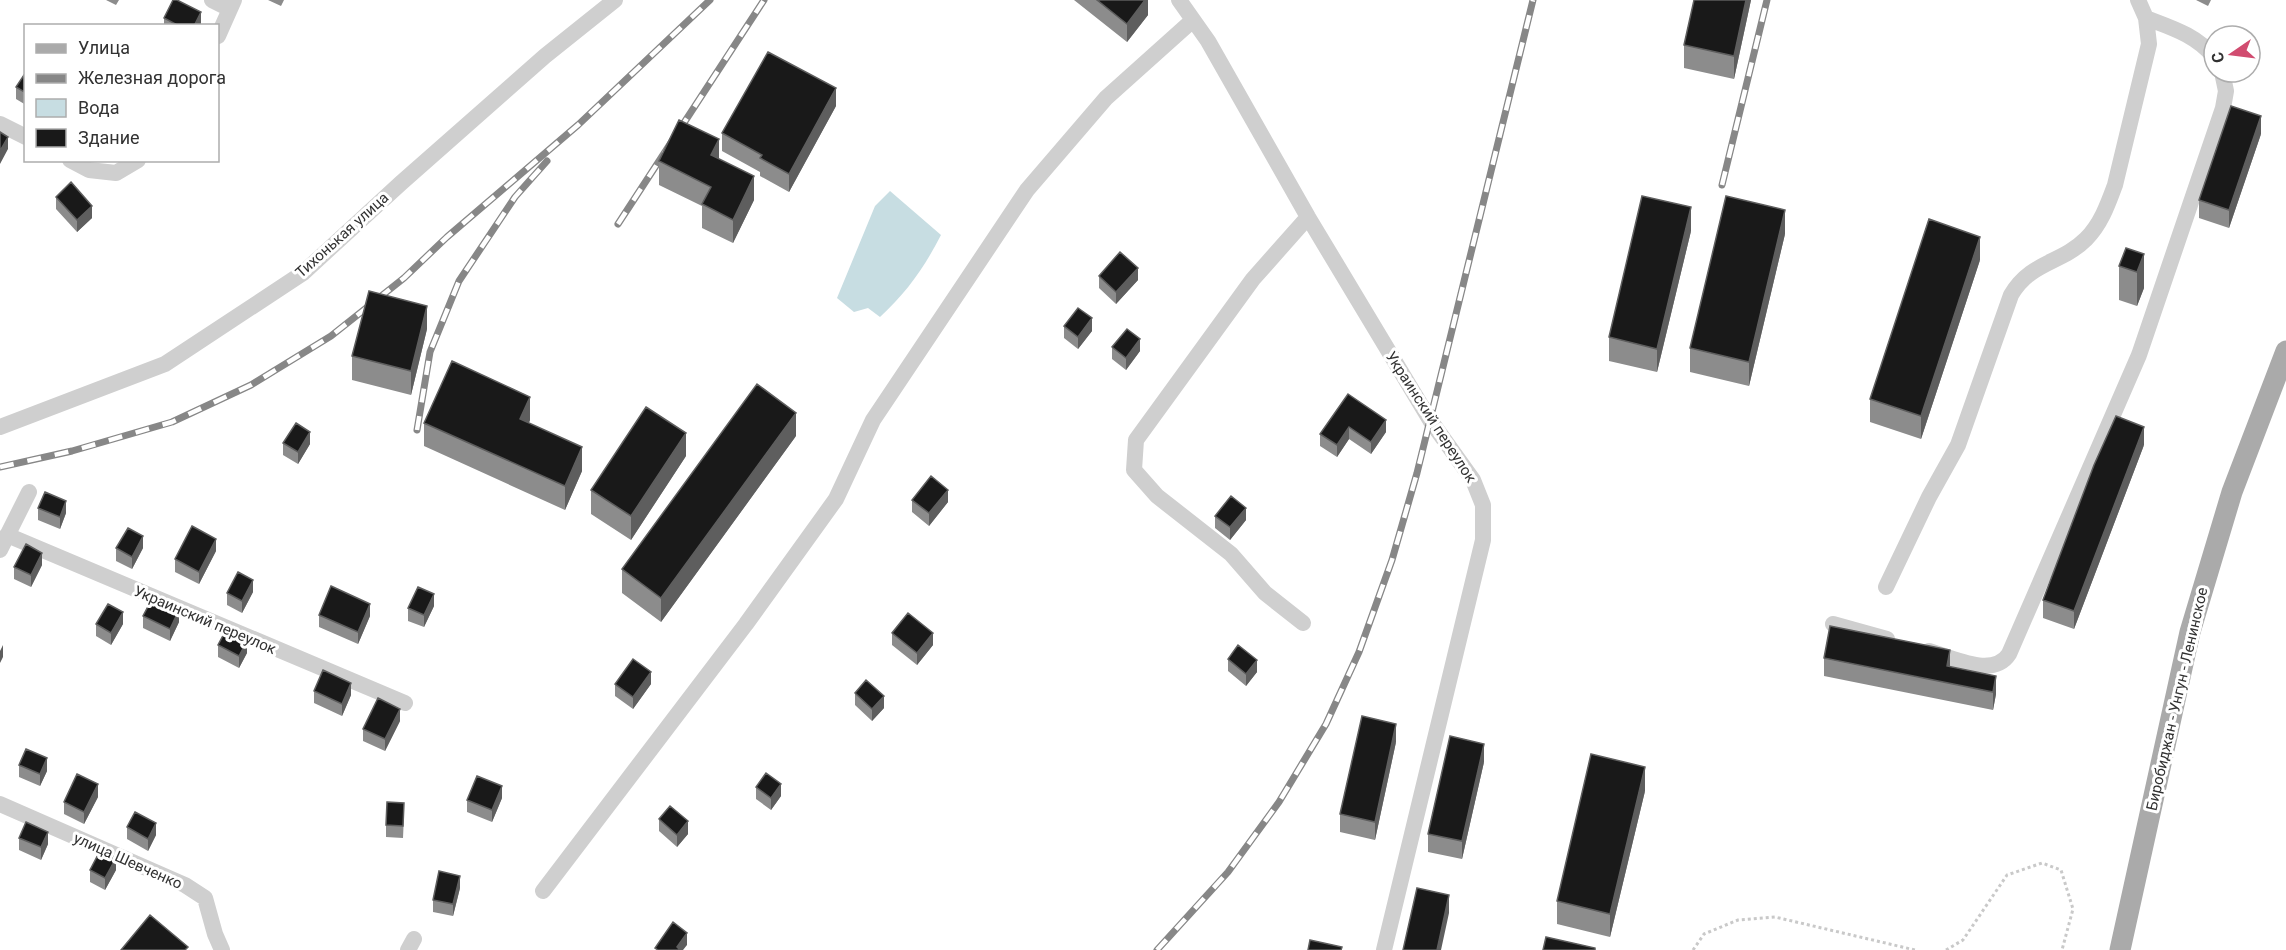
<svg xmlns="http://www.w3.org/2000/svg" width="2286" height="950" font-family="Roboto,sans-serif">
<rect width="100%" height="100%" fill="#fff"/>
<path fill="#c7dde2" d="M890,191l51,44c-17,33 -34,57 -61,82l-12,-9 -14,4 -17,-14 38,-92z"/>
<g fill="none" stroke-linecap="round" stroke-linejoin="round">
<path stroke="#c9c9c9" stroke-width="3" stroke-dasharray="3 3" stroke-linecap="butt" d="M1693,950l11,-16 34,-14 37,-3 140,33
M1946,950l17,-10 44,-65 35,-12 19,7 12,39 -11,41"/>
<path stroke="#cfcfcf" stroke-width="16" d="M212,0l18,9
M1179,0l29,41 100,176 122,203 43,60 10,25v35l-99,410
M2146,18c26,10 50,17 68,39
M218,36l16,-36
M0,124l26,13
M70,160l19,10 27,3 22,-13
M0,427l165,-63 138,-91 98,-90 144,-127 70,-56
M7,535l398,168
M0,550l29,-58
M1886,587l43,-90 29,-52 53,-150c20,-34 50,-31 75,-56 15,-15 22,-35 29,-54l34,-141 -3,-26 -8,-18
M1303,623l-38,-30 -34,-39 -74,-58 -23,-26 2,-30 117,-161 55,-62
M1833,624l54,15
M1929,651c21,6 64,28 80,3l130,-299 84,-247 3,-17 -4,-19
M0,804l185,81 20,13 10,36 7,16
M543,891l203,-267 90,-125 37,-79 154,-230 79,-92 87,-78
M408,950l6,-11"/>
<path stroke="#aaa" stroke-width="21" d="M2120,950l70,-318 42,-140 54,-141"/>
<defs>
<path id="rail" d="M1722,185l45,-185
M618,224l146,-224
M417,430l13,-78 29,-71 56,-84 32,-36
M0,467l72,-16 100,-29 79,-37 80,-49 73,-58 43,-41 131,-112 132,-125
M1157,950l71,-78 51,-70 47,-78 33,-72 33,-92 25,-87 116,-473"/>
</defs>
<use href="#rail" stroke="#878787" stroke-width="7"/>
<use href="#rail" stroke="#fff" stroke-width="4.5" stroke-dasharray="14" stroke-linecap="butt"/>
</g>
<path fill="#8c8c8c" d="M106,0h13l-3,5z
M268,0h16l-3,6z
M1074,0h74v15l-21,27z
M1694,0h57l-17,79 -50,-11v-23z
M2196,0h15l-3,6z
M164,18l37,6 -1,2h-36z
M26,72v33l-10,-6v-12z
M836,106l-47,86 -29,-16v-4l-38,-21v-18z
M2261,134l-32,94 -30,-10v-18z
M719,159l35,41 -21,43 -31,-15v-22l-43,-21v-24z
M56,197l36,21 -15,14 -21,-23z
M1691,231l-34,141 -48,-11v-24z
M1785,234l-36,152 -59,-14v-24z
M2126,248l18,40 -7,18 -18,-6v-34z
M1980,260l-59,179 -51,-17v-23z
M1099,276l39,4 -22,24 -17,-16z
M1064,326l28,5 -14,18 -14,-11z
M427,329l-16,66 -59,-15v-24z
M1112,347l28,4 -14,19 -14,-11z
M1348,394l38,38 -15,22 -22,-15 -12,18 -17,-11v-12z
M530,420l-1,3 53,48 -17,39 -141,-64v-23z
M796,436l-135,186 -39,-29v-24z
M283,443l27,1 -12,20 -15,-9z
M2144,445l-70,184 -31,-11v-18z
M686,456l-55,84 -40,-26v-24z
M912,500l36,2 -19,24 -17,-14z
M38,508l28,5 -6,16 -22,-9z
M1215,516l31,4 -16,20 -15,-12z
M116,548h27l-11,21 -16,-8z
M216,551l-17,33 -24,-12v-13z
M42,565l-11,22 -17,-8v-12z
M253,592l-11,21 -15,-8v-12z
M434,606l-10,21 -16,-6v-13z
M319,615l51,1 -12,28 -39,-17z
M143,616l36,6 -9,19 -27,-13z
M96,624h27l-12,21 -15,-9z
M892,633l41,12 -16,20 -25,-20z
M218,645l29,8 -8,15 -21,-11z
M1824,658l126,9 46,27 -3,16 -169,-34z
M1228,659l29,13 -11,14 -18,-15z
M615,684h36l-18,25 -18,-13z
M314,691l37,4 -9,21 -28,-13z
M855,693l29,15 -12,13 -17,-16z
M400,721l-15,30 -22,-10v-12z
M1396,742l-21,98 -35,-8v-18z
M1484,762l-22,97 -34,-7v-18z
M19,765l28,6 -7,15 -21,-9z
M756,787l25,9 -10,14 -15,-11z
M1645,791l-35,146 -53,-13v-23z
M98,797l-14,27 -20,-10v-12z
M502,798l-10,24 -25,-10v-12z
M404,815l-1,23 -17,-1v-12z
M659,819l29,15 -11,13 -18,-16z
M127,827l29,8 -8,16 -21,-12z
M19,838l29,6 -7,16 -22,-10z
M90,870h26l-11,20 -15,-8z
M460,888l-7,28 -20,-4v-12z"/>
<path fill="#5e5e5e" d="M1145,0h3v15l-21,27v-18z
M1746,0h5l-17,79v-23z
M201,12v12l-1,2h-6z
M836,88v18l-47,86v-18z
M2261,116v18l-32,94v-18z
M8,137v12l-8,15v-13z
M719,139v24l-8,-8z
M754,176v24l-21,43v-23z
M92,206v12l-15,14v-12z
M1691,207v24l-34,141v-23z
M1785,210v24l-36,152v-24z
M1980,237v23l-59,179v-23z
M2144,254v34l-7,18v-34z
M1138,268v12l-22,24v-12z
M427,306v23l-16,66v-24z
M1092,318v13l-14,18v-12z
M1140,339v12l-14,19v-12z
M530,397v23l-10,23v-24z
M796,413v23l-135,186v-24z
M1386,420v12l-15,22v-12z
M1349,427v12l-12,18v-12z
M2144,427v18l-70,184v-18z
M310,432v12l-12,20v-12z
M686,433v23l-55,84v-24z
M582,447v24l-17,39v-24z
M948,490v12l-19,24v-13z
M66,501v12l-6,16v-12z
M1246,508v12l-16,20v-13z
M143,536v12l-11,21v-12z
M216,539v12l-17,33v-12z
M42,553v12l-11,22v-12z
M253,580v12l-11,21v-12z
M434,594v12l-10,21v-12z
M370,604v12l-12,28v-12z
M179,610v12l-9,19v-12z
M123,612v12l-12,21v-12z
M933,633v12l-16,20v-12z
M247,641v12l-8,15v-12z
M3,645v12l-3,6v-12z
M1950,650v18l-3,16v-18z
M1257,660v12l-11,14v-12z
M651,672v12l-18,25v-12z
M1996,676v18l-3,16v-18z
M351,683v12l-9,21v-12z
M884,696v12l-12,13v-12z
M400,709v12l-15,30v-12z
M1396,724v18l-21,98v-18z
M1484,744v18l-22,97v-18z
M47,758v13l-7,15v-12z
M1645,767v24l-35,146v-23z
M98,784v13l-14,27v-12z
M781,784v12l-10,14v-12z
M502,786v12l-10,24v-12z
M688,821v13l-11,13v-12z
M156,823v12l-8,16v-12z
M48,832v12l-7,16v-13z
M116,858v12l-11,20v-12z
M460,876v12l-7,28v-12z
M1449,895v18l-8,37h-4z
M687,933v12l-4,5h-6v-3z"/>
<path fill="#191919" stroke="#5e5e5e" stroke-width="1.5" d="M173,0h4l24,12 -7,14h-15l-15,-8z
M1097,0h48l-18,24z
M1694,0h52l-12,56 -50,-11z
M768,52l68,36 -47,86 -29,-16 2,-3 -40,-22z
M26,72v21l-10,-6z
M2231,106l30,10 -32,94 -30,-10z
M679,120l40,19 -8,16 43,21 -21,44 -31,-16 9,-17 -52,-26z
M0,132l8,5 -8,14z
M71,182l21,24 -15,14 -21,-23z
M1642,196l49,11 -34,142 -48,-12z
M1726,196l59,14 -36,152 -59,-14z
M1929,219l51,18 -59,179 -51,-17z
M2126,248l18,6 -7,18 -18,-6z
M1120,252l18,16 -22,24 -17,-16z
M369,291l58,15 -16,65 -59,-15z
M1078,308l14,10 -14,19 -14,-11z
M1127,329l13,10 -14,19 -14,-11z
M452,361l78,36 -10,22 62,28 -17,39 -141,-63z
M757,384l39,29 -135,185 -39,-29z
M1348,394l38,26 -15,22 -22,-15 -12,18 -17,-11z
M646,407l40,26 -55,83 -40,-26z
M2116,416l28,11 -70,184 -31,-11 51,-135z
M296,423l14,9 -12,20 -15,-9z
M931,476l17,14 -19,23 -17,-13z
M45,492l21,9 -6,16 -22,-9z
M1231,496l15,12 -16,19 -15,-11z
M192,526l24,13 -17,33 -24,-13z
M128,528l15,8 -11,21 -16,-9z
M26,544l16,9 -11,22 -17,-8z
M238,572l15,8 -11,21 -15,-8z
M331,586l39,18 -12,28 -39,-17z
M418,587l16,7 -10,21 -16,-7z
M153,597l26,13 -9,19 -27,-13z
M108,604l15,8 -12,21 -15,-9z
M908,613l25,20 -16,20 -25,-20z
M1830,626l120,24 -3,16 49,10 -3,16 -169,-34z
M226,630l21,11 -8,15 -21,-11z
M1238,645l19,15 -11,14 -18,-15z
M633,659l18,13 -18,25 -18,-13z
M323,670l28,13 -9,21 -28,-13z
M866,680l18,16 -12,13 -17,-16z
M378,698l22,11 -15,30 -22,-10z
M1362,716l34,8 -21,98 -35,-8z
M1450,736l34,8 -22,97 -34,-7z
M26,749l21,9 -7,16 -21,-9z
M1591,754l54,13 -35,147 -53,-13z
M766,773l15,11 -10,14 -15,-11z
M77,774l21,10 -14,28 -20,-10z
M477,776l25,10 -10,24 -25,-10z
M387,802l17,1 -1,23 -17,-1z
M670,806l18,15 -11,14 -18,-16z
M135,812l21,11 -8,16 -21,-12z
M26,822l22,10 -7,15 -22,-9z
M101,849l15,9 -11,20 -15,-8z
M439,871l21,5 -7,28 -20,-4z
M1417,888l32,7 -12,55h-34z
M150,915l38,32 -3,3h-64z
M673,922l14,11 -10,14 3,3h-22l-3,-2z
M1546,937l49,11v2h-52z
M1310,940l32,7 -1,3h-33z"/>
<g text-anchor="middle" stroke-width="6" stroke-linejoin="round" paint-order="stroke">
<g font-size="15" fill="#323232" stroke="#fff">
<text transform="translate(342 235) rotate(-42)" y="5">Тихонькая улица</text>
<text transform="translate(1431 417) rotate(57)" y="5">Украинский переулок</text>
<text transform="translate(205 620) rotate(23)" y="5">Украинский переулок</text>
<text transform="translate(2177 699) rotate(-77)" y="5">Биробиджан - Унгун - Ленинское</text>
<text transform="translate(128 861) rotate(24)" y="5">улица Шевченко</text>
</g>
</g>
<rect x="24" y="24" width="195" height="138" fill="#ffffff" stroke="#adadad" stroke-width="1.5"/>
<rect x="36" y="44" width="30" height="9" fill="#aaaaaa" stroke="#adadad" stroke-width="1.5"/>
<text x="78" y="54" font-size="18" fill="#323232">Улица</text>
<rect x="36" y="74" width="30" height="9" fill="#878787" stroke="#adadad" stroke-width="1.5"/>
<text x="78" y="84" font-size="18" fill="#323232">Железная дорога</text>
<rect x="36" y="99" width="30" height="18" fill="#c7dde2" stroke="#adadad" stroke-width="1.5"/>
<text x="78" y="114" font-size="18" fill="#323232">Вода</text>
<rect x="36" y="129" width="30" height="18" fill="#191919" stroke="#adadad" stroke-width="1.5"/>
<text x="78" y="144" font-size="18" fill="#323232">Здание</text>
<g transform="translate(2232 54) rotate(256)"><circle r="28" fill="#ffffff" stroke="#adadad" stroke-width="1.5"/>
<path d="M0-4.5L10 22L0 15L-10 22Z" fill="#d14c70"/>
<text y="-9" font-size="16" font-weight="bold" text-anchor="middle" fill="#323232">С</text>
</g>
</svg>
